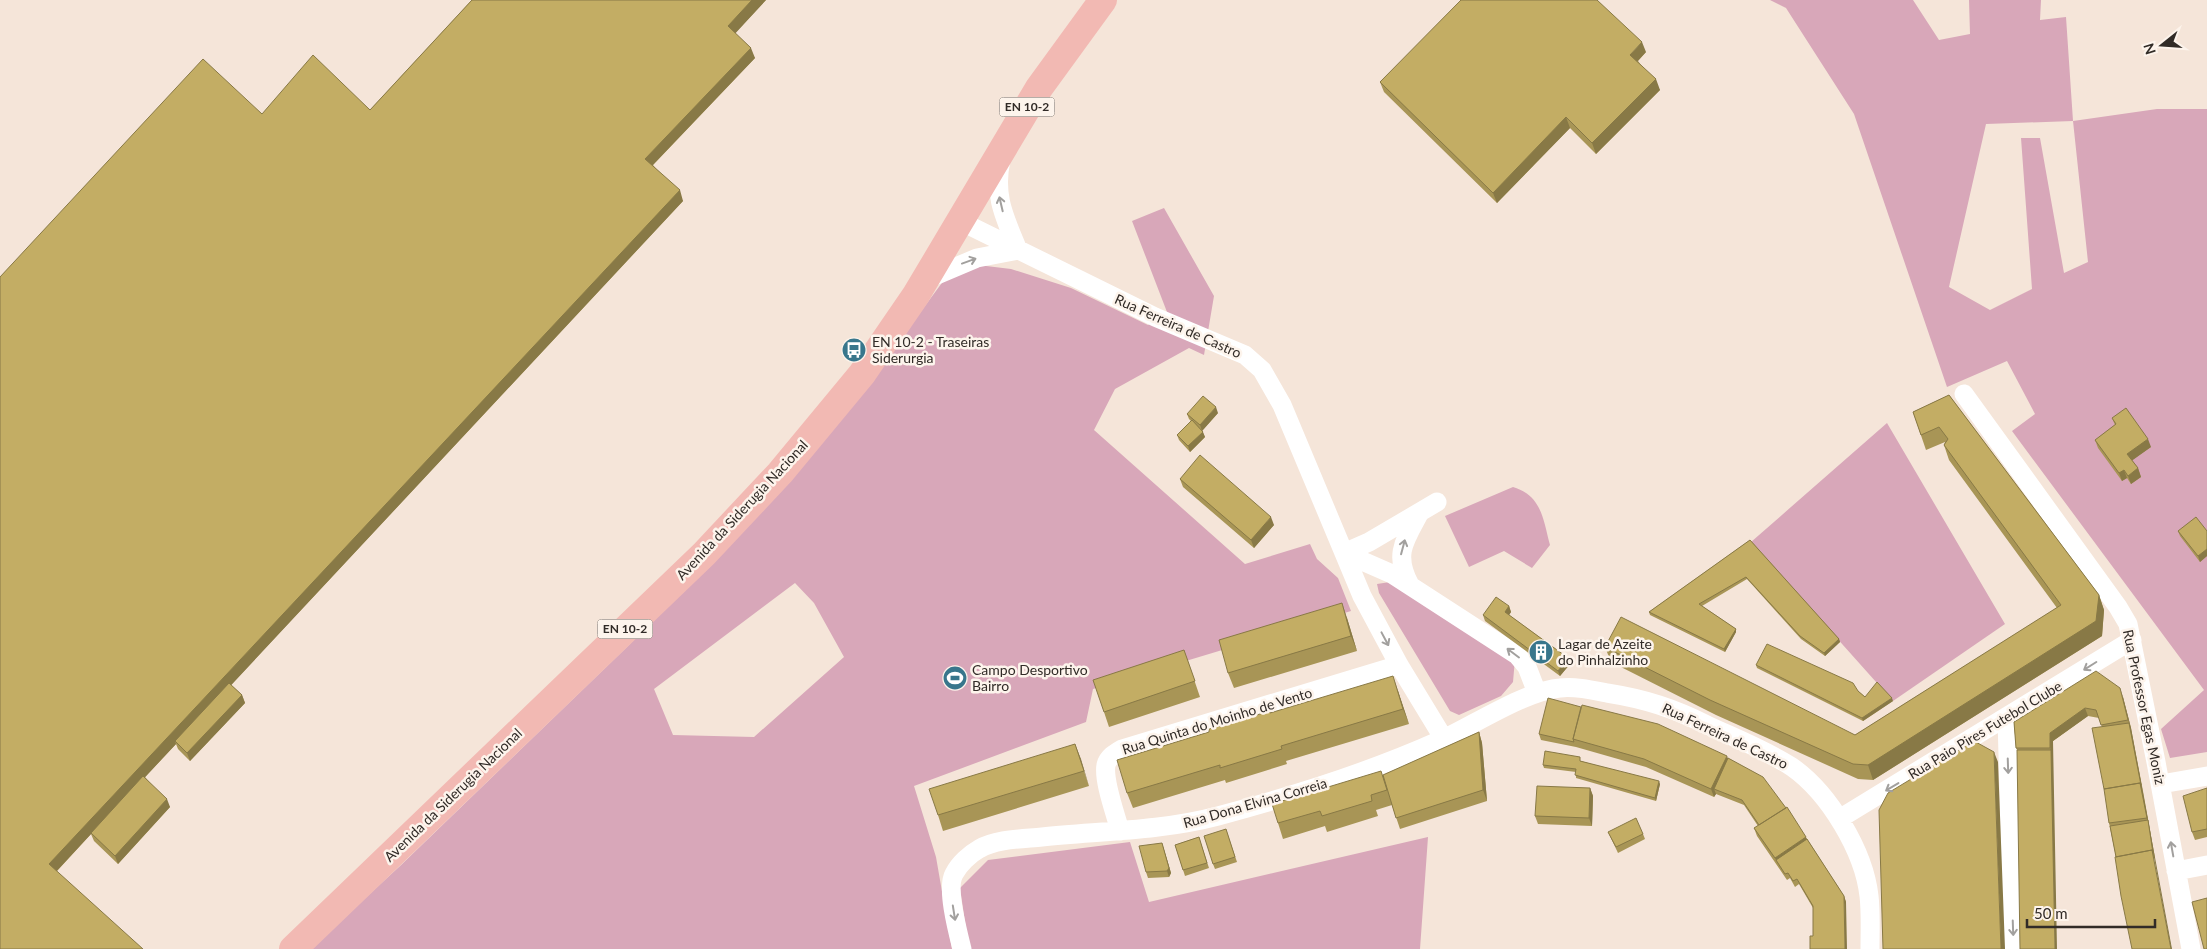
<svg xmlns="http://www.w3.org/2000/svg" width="2207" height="949" font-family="Lato,sans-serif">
<rect width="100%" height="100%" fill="#f5e5d9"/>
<path fill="#d8a7b9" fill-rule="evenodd" d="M1770,0h143l26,40 31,-6 -1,-34h72l-1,20 26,-3 7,104 84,-12h50v643l-37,6 -9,-29 43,-39 -192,-259 23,-17 -28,-53 -60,26 -93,-273 -68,-106zM2073,121l15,141 -24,11 -24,-135h-19l11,151 -42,21 -41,-23 37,-163z
M1164,208l50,88 -10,59 -15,-7 -74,41 -21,41 151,134 65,-20 7,15 21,19 13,33 -258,78 -7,33 -172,64 22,71 16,92h-642l90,-83 229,-221 217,-232 101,-137 31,-11 33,4 60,19 77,37 19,-13 -35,-91zM795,583l19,20 30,54 -90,80 -81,-2 -19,-46z
M1887,423l118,201 -112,77 -142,-159z
M1513,487c29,9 30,32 37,58l-18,23 -28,-17 -35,16 -24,-51z
M1390,582l125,77 -2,23 -12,14 -42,19 -9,-4 -71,-118 -2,-9z
M1428,837l-8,112h-451l-9,-61 28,-28 142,-18 19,60z"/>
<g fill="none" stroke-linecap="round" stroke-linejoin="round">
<path stroke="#fff" stroke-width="19" d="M1001,160c-8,36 4,58 17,90
M960,221l195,96 90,38 17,15 20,35 80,191 37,69 45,74
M925,280l52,-22 41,-8
M1964,394l154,213 10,17 28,138 35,187
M1344,553l48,21 125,81 10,12 10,26
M1344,553l25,-11 68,-40
M1410,585c-17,-31 -5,-45 10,-73
M2007,717l6,232
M2161,784l46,-8
M1839,819l293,-179
M1120,831c-4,-16 -17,-50 -14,-66 2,-8 9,-12 16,-16l277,-84
M2176,871l31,-6
M962,949c-4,-16 -16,-61 -8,-75 5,-10 16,-20 25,-25 17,-10 43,-10 63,-12 59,-6 119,-6 176,-21 75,-20 152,-44 223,-76 33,-15 84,-49 119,-52 15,-2 32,2 47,5 38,6 66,15 100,32 28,13 59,25 85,42 37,26 72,84 77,129 2,17 1,35 1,53"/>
<path stroke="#f2b9b3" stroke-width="28" d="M293,949l411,-395 76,-81 82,-99 30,-44 24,-35 123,-207 64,-88"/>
</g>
<path fill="#a89556" d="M472,0h294l-31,33 20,25 -102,107 30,36 -452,484 11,10 3,8 -55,58 -12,-12 -2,-5 -31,33 25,30 -52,57 -24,-23 -3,-7 -34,37 -57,78 262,-835 108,-4z
M1646,52l-8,9 22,29 -64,64 -26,-26 -73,75 -113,-111 -4,-10z
M1949,395l150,200 5,15 -2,26 -229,144 -15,-1 -142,-64 -105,-53 -6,-15 250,88 202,-127 -108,-148 -5,-15 1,-3 -19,8 -13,-38z
M1218,413l-16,18 3,6 -15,15 -11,-12 -2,-5 14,-14 -2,-2 -2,-5z
M2112,418l39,29 -19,13 6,8 3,9 -10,7 -4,-6 -5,3 -24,-33 -3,-8 20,-15z
M1180,479l94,46 -20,23 -71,-61z
M2178,531h29v25l-7,6 -20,-26z
M1750,540l89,99 1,3 -15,14 -24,-17 -54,-60 -45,27 34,23v3l-11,20 -75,-37 -1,-3z
M1509,606l2,6 -2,3 59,43 2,6 -10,12 -75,-55 -2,-6z
M1347,618l10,33 -123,37 -6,-15z
M1184,650l16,47 -91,30 -5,-15z
M1756,665l102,26 7,6 28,4 -30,20 -106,-53z
M1398,691l11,33 -123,37 1,3 -61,19 -1,-3 -92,28 -6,-15 144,-80z
M2123,697l8,31 12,63 12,67 -39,-1 -7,-34 -7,-96 -3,-9 -11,-2 -35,25v15l-36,-6 -1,-2 -2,-26z
M1479,732l3,11 5,58 -87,28 -8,-24 -16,5 2,6 -51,16 -2,-6 -42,13 -5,-16z
M1539,734l189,24 79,81 37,57 2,6 -33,34v-28l-14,-24 -4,3 -5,-9 -3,2 -30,-44 -3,-8 4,-2 -14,-21 -28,-11 -2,3 -68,-30 -70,-20 -35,-7z
M1075,744l14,42 -146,45 -5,-16z
M1581,761l79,23 -4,17 -80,-23v-6l-32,-4 -1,-3z
M1590,788l3,8 -1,30 -54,-2 -3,-8z
M2207,788v49l-12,3 -3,-8z
M1226,829l11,33 -22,7 -2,-5z
M1608,832l35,2 2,5 -27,14z
M1199,837l10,31 -24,8 -10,-31z
M1162,843l9,30 -2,4 -21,1 -2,-6z"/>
<path fill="#887946" d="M752,0h14l-34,37 -4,-11z
M1642,42l4,10 -12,13 -4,-10z
M751,48l4,10 -106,111 -4,-10z
M1656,79l4,11 -64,64 -4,-11z
M1566,117l4,11 -73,75 -4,-10z
M680,190l3,11 -506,542 -2,-2 1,3 -84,90 -1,-1v1l-38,41 -4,-11z
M1216,407l2,6 -16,18 -2,-6z
M1203,432l2,5 -15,15 -2,-6z
M2148,439l3,8 -21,15 -3,-8z
M2138,468l3,9 -10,7 -3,-8z
M2124,470l3,8 -5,3 -3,-8z
M1271,517l3,8 -20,23 -3,-8z
M2207,549v7l-7,6 -2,-6z
M2099,595l5,15 -2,26 -229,144 -5,-15z
M1342,603l5,15 10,33 -6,-15z
M1509,606l2,6 -4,6 -2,-6z
M1736,629v3l-11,20 -1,-3z
M1839,639l1,3 -15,14 -1,-3z
M1568,658l2,6 -10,12 -2,-5z
M1393,676l16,48 -6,-15z
M2120,688l3,9 8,31 41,221h-1l-42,-226z
M242,695l3,8 -55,58 -3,-8z
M1892,698l1,3 -30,20 -1,-3z
M2085,708l3,8 -35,25 4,208h-2l-5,-216z
M1479,732l3,11 5,58 -4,-11z
M1075,744l6,15 8,27z
M1994,752l4,10 7,187h-4z
M1727,756l3,8 -16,25 2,5 -2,3 -3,-8z
M1659,781l1,3 -4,17 -1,-3z
M1590,788l3,8 -1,30 -3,-8z
M167,799l3,8 -52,57 -3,-8z
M1806,837l3,8 -33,15 -1,-2z
M1162,843l9,30 -2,4 -2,-6z
M1844,896l2,6 1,47h-2z"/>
<path fill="#c3ad64" stroke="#887946" d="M472,0h280l-24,26 23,22 -106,111 35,31 -631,674 94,85h-143v-672l203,-218 59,55 51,-59 57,55z
M1461,0h136l45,42 -12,13 26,24 -64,64 -26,-26 -73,76 -113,-111z
M1949,395l150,200 -3,26 -228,144 -15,-1 -143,-64 -105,-53 16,-30 234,118 206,-130 -117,-160 4,-6 -9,-12 -18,8 -8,-23z
M1203,396l13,11 -16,18 -13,-11z
M2126,408l22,31 -21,15 11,14 -10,8 -4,-6 -5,3 -24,-33 21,-16 -4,-6z
M1192,420l11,12 -15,14 -11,-11z
M1200,455l71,62 -20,23 -71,-61z
M2196,517l11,14v18l-9,7 -20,-25z
M1750,540l89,99 -15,14 -24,-17 -54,-59 -47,27 37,25 -12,20 -75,-37z
M1496,597l13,9 -4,6 63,46 -10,13 -75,-56z
M1342,603l9,33 -123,37 -9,-33z
M1767,644l86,39 5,8 7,6 12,-15 15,16 -30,20 -106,-53z
M1184,650l11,31 -91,31 -11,-32z
M2096,671l24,17 8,32 -27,5 -5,-15 -11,-2 -35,25v15h-34l-2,-26z
M1393,676l10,33 -122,37 1,3 -62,19v-3l-93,28 -10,-33 92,-28v-3l61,-18v2z
M229,683l13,12 -55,58 -12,-12z
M1548,698l33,9 -8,32 1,3 -35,-8z
M1582,705l76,19 69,32 -16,33 -67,-30 -71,-20z
M2129,723l12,62 -1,-2 -36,6 -12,-61z
M1479,732l4,58 -87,28 -13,-43z
M1974,741l20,11 7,197h-118l-4,-139 9,-17z
M1075,744l9,27 -146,44 -9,-26z
M2017,750h34l4,199h-35z
M1545,751l35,6v4l79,20 -4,17 -80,-23 1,-6 -33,-4z
M1728,758l35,19 23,31 -27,17 -17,-25 -28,-11z
M1381,771l6,19 -16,5 1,6 -50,15 -2,-5 -42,12 -6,-19z
M143,776l24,23 -52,57 -24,-23z
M2140,783l7,35 -38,5 -5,-34z
M1537,786l53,2 -1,30 -54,-2z
M2207,788v41l-15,3 -9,-36z
M1787,807l19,30 -31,21 -21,-30z
M1636,818l7,16 -27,13 -8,-15z
M2148,820l5,33 -1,-3 -36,7 -6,-31z
M1226,829l9,28 -22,7 -9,-28z
M1199,837l8,26 -24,7 -8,-25z
M1807,839l37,57 1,53h-35v-13h3v-30l-16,-27 -4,2 -5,-8 -3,1 -9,-14z
M1162,843l7,25 -2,3 -21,1 -7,-26z
M2152,850l19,99h-39l-11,-53 -6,-39z
M2207,898v51h-3l-12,-47z"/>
<defs><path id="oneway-shaft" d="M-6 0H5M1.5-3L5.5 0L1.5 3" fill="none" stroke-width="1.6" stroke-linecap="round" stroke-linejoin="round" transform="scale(1.25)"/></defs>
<g stroke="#a2a09e">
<use href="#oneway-shaft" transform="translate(1001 204) rotate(-103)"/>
<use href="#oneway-shaft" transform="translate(969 261) rotate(-20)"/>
<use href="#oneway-shaft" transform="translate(1403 547) rotate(-75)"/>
<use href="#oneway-shaft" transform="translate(1385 639) rotate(62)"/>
<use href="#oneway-shaft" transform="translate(1513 653) rotate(-143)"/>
<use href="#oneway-shaft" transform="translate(2090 666) rotate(148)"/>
<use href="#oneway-shaft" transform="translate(2008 766) rotate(88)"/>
<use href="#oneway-shaft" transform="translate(1892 787) rotate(149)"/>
<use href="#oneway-shaft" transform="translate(2172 849) rotate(-100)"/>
<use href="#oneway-shaft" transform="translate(954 913) rotate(81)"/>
<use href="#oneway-shaft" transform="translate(2013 928) rotate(88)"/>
</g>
<defs>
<symbol id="bus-disc" viewBox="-11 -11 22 22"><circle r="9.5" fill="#38768c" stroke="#fdf4ec"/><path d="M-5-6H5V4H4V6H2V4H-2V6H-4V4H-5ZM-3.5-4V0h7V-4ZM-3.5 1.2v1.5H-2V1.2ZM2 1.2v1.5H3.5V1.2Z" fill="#fff"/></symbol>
<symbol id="building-disc" viewBox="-11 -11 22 22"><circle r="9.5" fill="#38768c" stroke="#fdf4ec"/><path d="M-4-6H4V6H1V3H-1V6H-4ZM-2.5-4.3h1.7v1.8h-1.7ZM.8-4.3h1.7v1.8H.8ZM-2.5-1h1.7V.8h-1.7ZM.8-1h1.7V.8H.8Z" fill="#fff"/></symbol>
<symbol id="stadium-disc" viewBox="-11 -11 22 22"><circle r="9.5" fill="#38768c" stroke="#fdf4ec"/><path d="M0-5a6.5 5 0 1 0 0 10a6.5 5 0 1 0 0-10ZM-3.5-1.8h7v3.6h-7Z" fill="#fff"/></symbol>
</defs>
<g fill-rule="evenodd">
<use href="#bus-disc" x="840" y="336" width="28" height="28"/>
<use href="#building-disc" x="1527" y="638" width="28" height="28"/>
<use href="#stadium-disc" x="941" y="664" width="28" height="28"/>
</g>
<g text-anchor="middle" stroke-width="5" stroke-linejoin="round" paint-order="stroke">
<g fill="#fdf4ec" stroke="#6e6762" stroke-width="1">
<rect x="999.5" y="97.5" width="55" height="19" rx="4"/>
<rect x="597.5" y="619.5" width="55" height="19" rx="4"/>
</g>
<g font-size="12" font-weight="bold" fill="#312b27">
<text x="1027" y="111">EN 10-2</text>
<text x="625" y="633">EN 10-2</text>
</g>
<g font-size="14" fill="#312b27" stroke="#fdf4ec">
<text transform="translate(1178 326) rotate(24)" y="5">Rua Ferreira de Castro</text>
<text transform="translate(742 510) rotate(-47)" y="5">Avenida da Siderugia Nacional</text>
<text transform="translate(2144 707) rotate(78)" y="5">Rua Professor Egas Moniz</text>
<text transform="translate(1217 721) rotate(-17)" y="5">Rua Quinta do Moinho de Vento</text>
<text transform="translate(1985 730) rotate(-31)" y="5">Rua Paio Pires Futebol Clube</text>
<text transform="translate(1725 736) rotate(25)" y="5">Rua Ferreira de Castro</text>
<text transform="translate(453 795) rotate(-44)" y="5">Avenida da Siderugia Nacional</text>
<text transform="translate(1255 803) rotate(-16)" y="5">Rua Dona Elvina Correia</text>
</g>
<g font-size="14" fill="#312b27" stroke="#fdf4ec" text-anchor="start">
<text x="872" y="347">EN 10-2 - Traseiras<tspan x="872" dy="16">Siderurgia</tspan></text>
<text x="1558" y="649">Lagar de Azeite<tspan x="1558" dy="16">do Pinhalzinho</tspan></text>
<text x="972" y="675">Campo Desportivo<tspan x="972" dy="16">Bairro</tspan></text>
</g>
</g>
<g transform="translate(2162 45) rotate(253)" stroke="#fdf4ec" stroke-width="4" paint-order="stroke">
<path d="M0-4L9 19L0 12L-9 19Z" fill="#312b27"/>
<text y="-8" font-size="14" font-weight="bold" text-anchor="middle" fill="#312b27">N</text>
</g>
<path d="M2027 919v8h128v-8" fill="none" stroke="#312b27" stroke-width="2.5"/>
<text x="2034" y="919" font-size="15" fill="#312b27" stroke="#fdf4ec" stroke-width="4" paint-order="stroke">50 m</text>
</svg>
